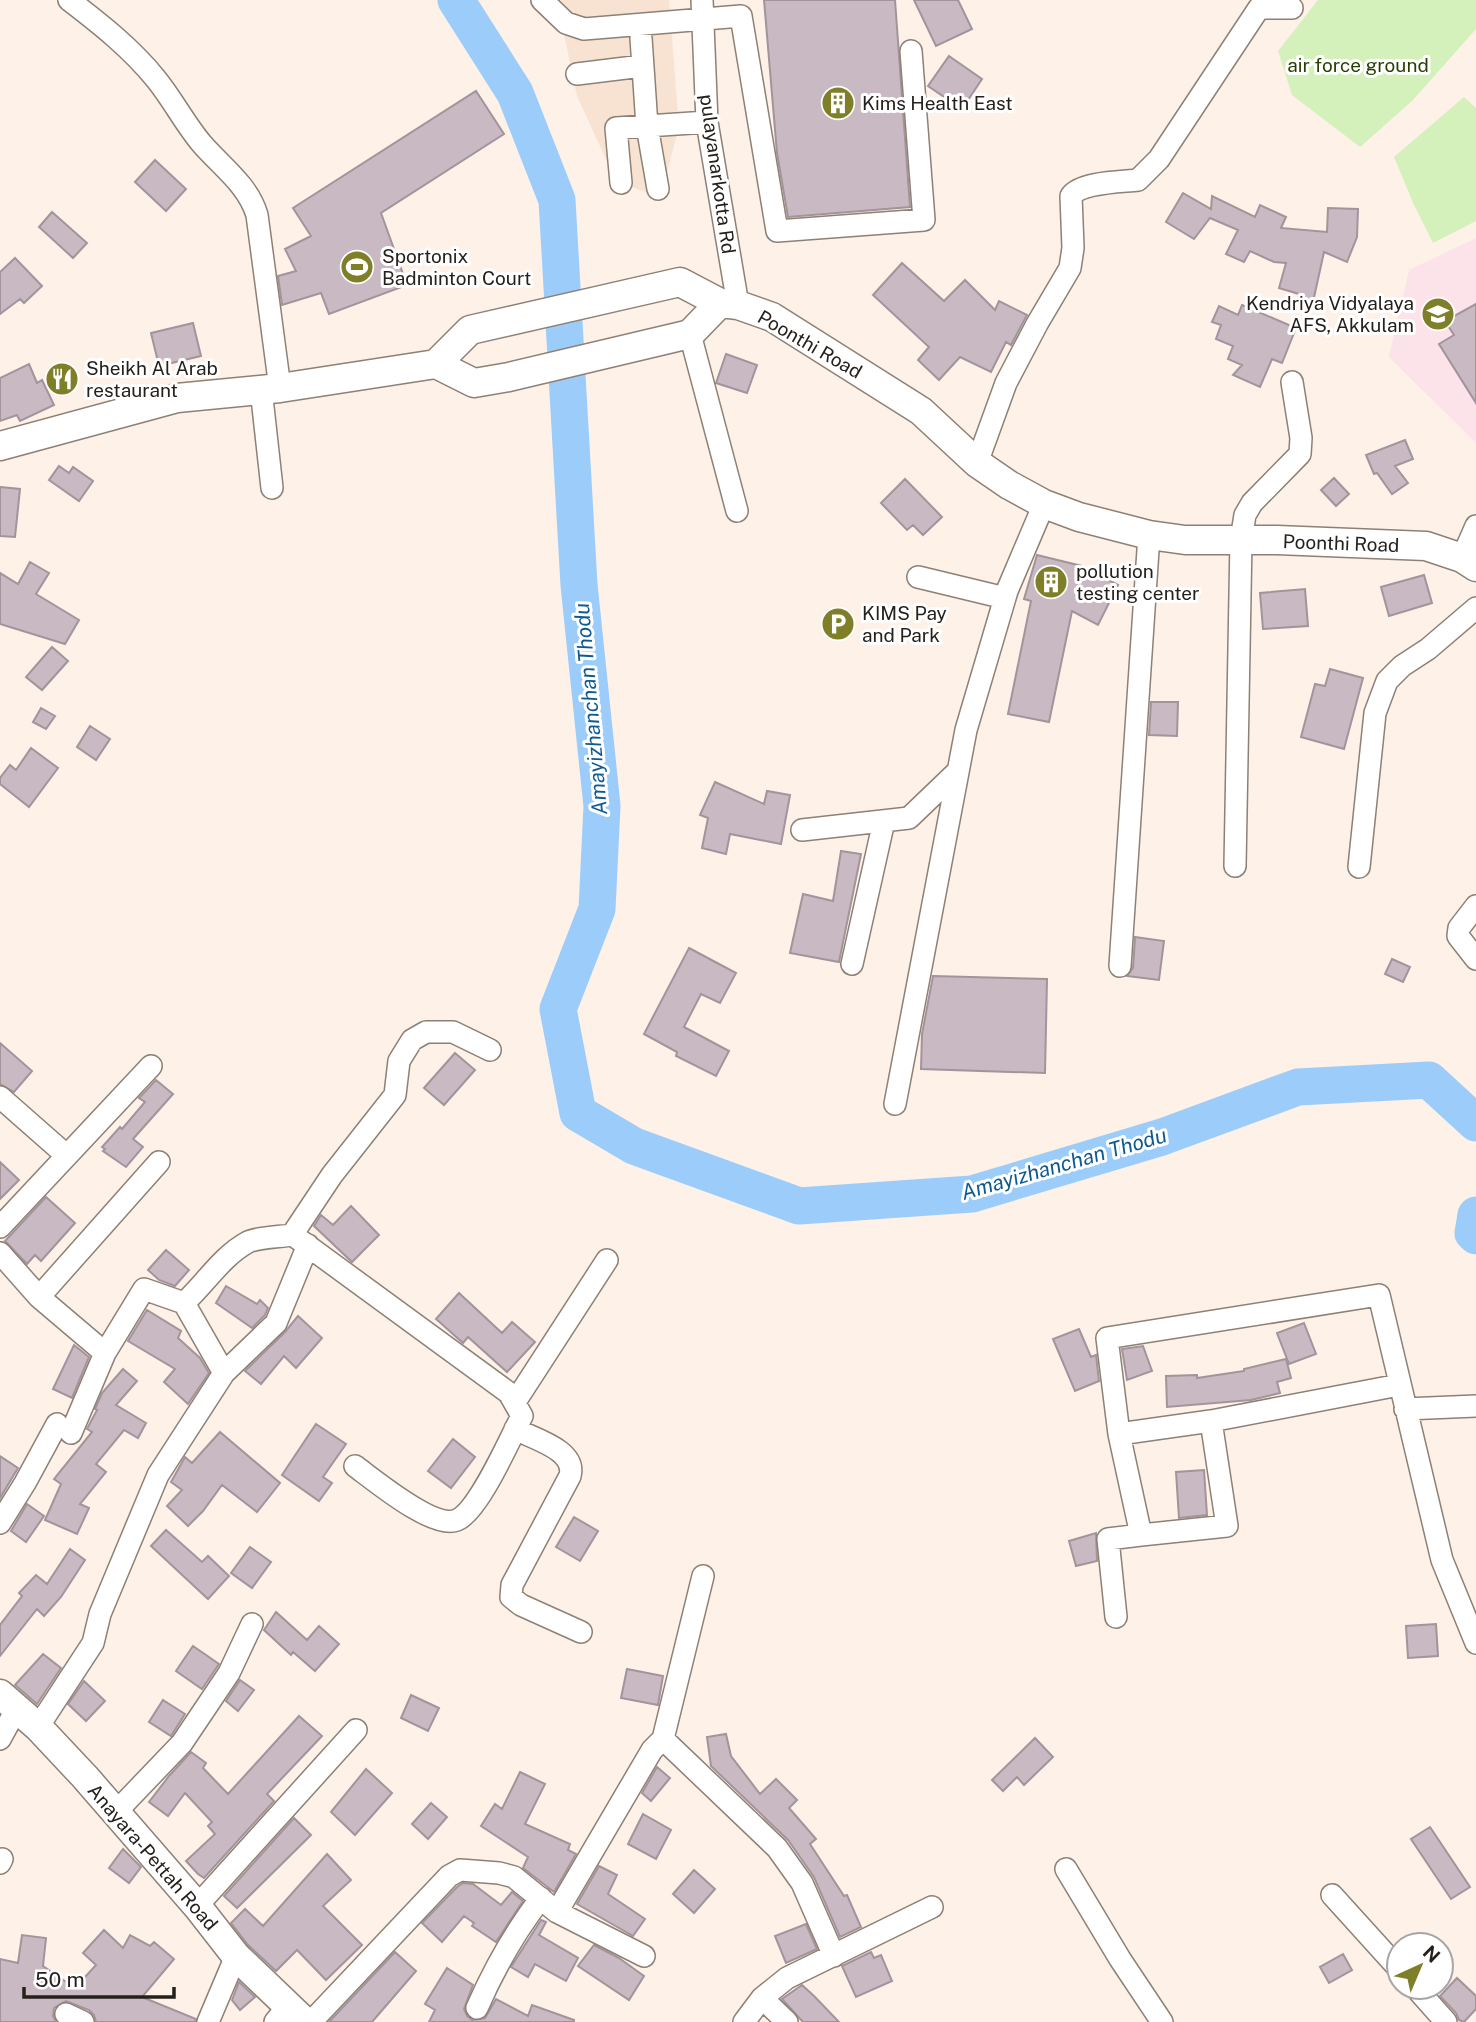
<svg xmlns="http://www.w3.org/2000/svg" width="1476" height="2022" font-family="'Public Sans',sans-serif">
<rect width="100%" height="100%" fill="#fdf1e8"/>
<path fill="#f8e3d2" d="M533,0h136l10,127 -13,49 -21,16 -29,-11 -39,-85 -19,-91z"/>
<path fill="#fce2e9" d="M1476,238v205l-87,-86 20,-87z"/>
<path fill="#d4f1bb" d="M1318,0h158v29l-64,72 -52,46 -68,-52 -14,-44z
M1464,97l12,11v113l-43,22 -19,-38 -20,-48z"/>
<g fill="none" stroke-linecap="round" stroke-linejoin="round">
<path stroke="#9bccfa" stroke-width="37" d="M456,0l59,93 42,107 22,385 23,221 -5,103 -39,100 20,104 56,33 165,60 173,-12 190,-57 136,-50 131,-7 47,43
M1476,1215l-3,18 3,3"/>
</g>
<path fill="#c9b9c2" stroke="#a3939b" stroke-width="2" d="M764,0h131l15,207 -122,10 -11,-64z
M914,0h44l14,29 -36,17z
M949,56l33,23 -20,30 -34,-23z
M476,91l28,43 -123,79 26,72 -78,29 -8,-21 -39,12 -4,-29 18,-5 -11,-22 26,-13 -18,-28z
M155,160l31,29 -20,22 -31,-29z
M1183,193l28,16 1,-13 43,21 5,-12 26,12 -5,11 46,4 1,-24 30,1 -1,28 -10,25 -23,-10 -11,50 -15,-3 1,-5 -20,-6 7,-25 -12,-1 -24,-11 -6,11 -18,-8 12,-24 -28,-12 -16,21 -28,-17z
M52,212l35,31 -14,15 -34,-31z
M15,258l27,28 -18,17 -4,-4 -20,15v-42z
M902,263l42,38 21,-21 30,30 4,-9 28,14 -16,30 -5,-3 -15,30 -31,-15 -21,23 -21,-20 11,-13 -56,-52z
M1476,304v99l-37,-59 15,-9 -9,-14z
M1242,305l54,23 -14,35 -10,-4 -12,28 -27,-12 9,-10 -14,-6 5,-13 -17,-7 5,-14 -9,-3 7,-16 19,9z
M193,323l8,33 -42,10 -8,-33z
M726,354l31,11 -10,28 -31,-10z
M29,364l8,19 5,-3 12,25 -34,16 -3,-6 -17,6v-43z
M1405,440l8,19 -18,7 13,17 -16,11 -15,-21 -3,1 -8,-19z
M59,466l10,7 4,-6 20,14 -14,20 -30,-21z
M1334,478l15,16 -13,12 -15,-16z
M905,479l37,38 -19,18 -10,-10 -6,5 -26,-27z
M0,487l20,2 -5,48 -15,-1z
M1037,555l45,11 36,19 -20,40 -26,-14 -23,111 -41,-8 23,-113 -7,-2z
M30,562l19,11 -13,21 43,26 -14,24 -65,-20v-51l18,11z
M1424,575l8,28 -43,13 -8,-29z
M1305,589l3,37 -45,3 -3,-36z
M52,647l16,14 -26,29 -16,-13z
M1330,669l33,9 -19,71 -43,-12 14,-53 10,2z
M1151,702h27l-1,34 -28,-1z
M41,708l14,8 -9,13 -13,-7z
M90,726l20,13 -14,21 -19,-13z
M31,748l27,20 -29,39 -29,-23v-6l10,-13 6,5z
M715,782l49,22 3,-13 23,4 -9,49 -51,-10 -4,20 -24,-6 6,-30 -8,-3z
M841,851l20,3 -22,108 -49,-9 13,-59 30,7z
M1135,937l29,4 -5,39 -32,-4 6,-8z
M689,948l47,25 -16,30 -19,-9 -17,33 45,24 -13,25 -40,-20 1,-4 -33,-18z
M1392,959l18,8 -7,15 -18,-8z
M933,976l114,3 -2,94 -124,-4 1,-35z
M0,1043l32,28 -18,21 -14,-8z
M455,1053l20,17 -31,35 -20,-17z
M156,1080l17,14 -40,45 10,8 -17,20 -23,-16 2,-2 -3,-2 18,-20 2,2 23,-27 -6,-4z
M0,1162l19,18 -19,19z
M46,1197l29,26 -34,38 -6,-6 -8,9 -22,-23z
M351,1206l28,29 -27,27 -38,-36 7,-11 12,10z
M166,1250l23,20 -14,16 -16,-6 -11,-10z
M226,1286l31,18 3,-4 8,8 -3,7 -13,13 -36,-25z
M459,1293l43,40 10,-11 23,20 -28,30 -39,-35 -5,6 -27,-24z
M147,1310l34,21 -3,7 22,20 9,15 -21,31 -24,-22 11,-13 -47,-28z
M298,1316l24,22 -26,30 -12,-12 -23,28 -16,-13 40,-39z
M1304,1323l12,31 -27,10 -12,-31z
M1079,1329l12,28 5,-2 3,26 -24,10 -22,-52z
M74,1345l15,12 -17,41 -19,-9z
M1143,1346l9,25 -25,9 -5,-31z
M1286,1359l5,19 -14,4 3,11 -29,7 -84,7 -1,-31 31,-1v3l47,-7v-2z
M123,1369l14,12 -21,24 30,18 -8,15 -14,-8 -28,34 10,8 -26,32 9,4 -12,26 -32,-14 16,-36 -7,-5 38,-47 -5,-3 10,-19 -2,-1 7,-16z
M316,1424l30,20 -23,33 9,6 -13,18 -37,-26z
M220,1432l60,51 -23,29 -35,-27 -19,26 -15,15 -21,-20 15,-16 -11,-8 14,-25 7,6z
M453,1439l22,18 -24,31 -23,-17z
M0,1456l18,12 -18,30z
M1204,1470l3,45 -28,3 -3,-46z
M27,1504l17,12 -18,26 -15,-11z
M574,1517l24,14 -18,30 -24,-14z
M166,1530l36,32 6,-6 21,20 -21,23 -57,-53z
M1096,1533l1,28 -21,5 -7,-25z
M250,1547l21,15 -19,26 -21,-15z
M70,1549l15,11 -24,37 -17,19 -7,-7 -37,47v-31l22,-29 -3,-3 17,-18 11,9z
M276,1612l31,28 12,-14 20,18 -24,27 -22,-19 -2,3 -27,-25z
M1436,1624l2,32 -30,2 -2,-32z
M193,1646l26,18 -17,25 -26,-18z
M43,1654l18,14 -24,36 -22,-19z
M627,1669l36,7 -5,29 -37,-7z
M240,1680l14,10 -16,21 -12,-10z
M84,1681l21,20 -19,20 -18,-17z
M411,1695l28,13 -11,23 -27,-13z
M163,1700l22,14 -14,22 -22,-14z
M299,1716l23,20 -55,58 7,7 -70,77 -6,-4 -12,-13 29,-27 -7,-8 4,-4 -27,-29 -17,23 -19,-14 20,-26 22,-24 15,11 -3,5 25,26z
M726,1734l5,22 29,38 16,-15 21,21 -8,8 27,31 -6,5 34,52 3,-1 14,32 -21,10 -26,-60 -26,-37 -77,-74 -4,-29z
M1035,1738l18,19 -29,28 -7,-8 -14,14 -11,-11z
M657,1767l13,11 -19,23 -9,-8z
M366,1769l26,24 -37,42 -24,-23z
M520,1772l25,12 -20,40 45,20 -2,6 8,4 -22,38 -31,-24 5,-11 -47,-31 14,-22 7,5z
M431,1803l16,14 -19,22 -16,-15z
M643,1814l28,16 -15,29 -28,-15z
M294,1818l17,17 -74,73 -13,-12z
M1430,1827l40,60 -19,12 -40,-60z
M123,1849l18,18 -12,16 -20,-15z
M327,1854l24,26 -28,26 39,39 -36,35 -29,-30 -21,21 -28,-26 -17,-22 14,-14 18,17z
M599,1866l18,9 -9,19 37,25 -12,17 -56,-32z
M694,1870l21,19 -21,24 -21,-19z
M463,1883l10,1 28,21 11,-13 11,9 -27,41 -24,-16 2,-3 -10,-7 -22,26 -20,-19 35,-36z
M541,1920l5,2 -7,13 39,23 -12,23 -31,-17 -7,13 -17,-10z
M806,1924l11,25 -31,14 -11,-27z
M104,1930l19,18 7,-13 20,11 4,-4 20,17 -32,38 54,22 -1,3h-99l-2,-7 -5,-5 -23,-9 -12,7 -1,8 3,6h-56v-63l18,4 4,-28 24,3 -3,28 32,22 21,-23 -13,-12z
M594,1945l25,13 25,18 -15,24 -51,-34z
M395,1952l21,19 -44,51h-43z
M871,1952l3,6 7,-3 11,26 -36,16 -14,-31z
M1343,1954l9,16 -23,13 -9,-16z
M447,1968l26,17 -9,24 3,7 5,4 13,-2 11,-19 32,17 4,-11 42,15v2h-145l6,-12 -10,-6z
M1457,1978l19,18v13l-12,13 -5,-2 -3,-7 -16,-17z
M239,1982l16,15 -15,13 -8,-10z
M802,1985l12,11 25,26h-36l-21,-23z"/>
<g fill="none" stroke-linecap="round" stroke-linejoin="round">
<defs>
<path id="minor" d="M69,0c30,23 62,48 87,79 17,21 29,45 46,65 21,24 46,41 55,71l23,173
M542,0l24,23 18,6 157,-13 36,215 147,-11 -13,-169
M702,0l5,122 31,183
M641,38l6,88 60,-4
M577,74l65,-8
M621,183l-5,-55 31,-2 11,63
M690,334l47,177
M261,389l11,99
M977,463l29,-80 31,-59 33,-56 3,-20 -2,-52c10,-14 50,-14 67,-16l21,-21 100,-151h33
M1462,558l14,-32
M918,577l87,21
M802,830l107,-12 49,-47
M1235,866l6,-326 4,-25 7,-12 48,-49 1,-16 -9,-56
M1359,867l16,-154 12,-32 15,-15 26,-17 48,-41
M1476,906l-17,22 -1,8 18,23
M852,964l32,-143
M1120,966l29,-431
M0,1097l66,58
M895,1104l71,-374 41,-139 37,-87
M0,1227l151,-161
M297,1238l212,155 13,23c-12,22 -43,95 -65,104 -23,10 -83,-40 -102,-54
M0,1253l39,44 66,56 39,-64 40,14c21,-19 38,-47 64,-61 11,-5 31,-5 44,-7l40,-60 63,-80 4,-34 13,-21 14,-8h27l37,18
M39,1297l120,-135
M184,1303l40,70
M515,1402l92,-142
M1405,1409l71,-3
M1211,1421l188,-36
M515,1429c19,10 62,21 55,47l-58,109 -1,12 10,8 60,27
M71,1433l34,-80
M1119,1434l92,-13 16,105 -86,9 -22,-101 -12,-96 272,-43 63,265 34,83
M0,1523l25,-40 32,-59
M1116,1617l-8,-78 33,-4
M38,1727l55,-84 7,-29 58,-139 66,-102 52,-50 32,-78
M0,1739l17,-31
M663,1739l114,109 25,35 32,73
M115,1813l67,-70 47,-70 23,-49
M0,1863l2,-4
M1066,1869l54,90 42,63
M1332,1895l67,74
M197,1906l159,-176
M557,1912l95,-162 11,-11 40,-163
M1415,1987l31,35
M762,1998l25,24
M477,2008c17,-39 37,-75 64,-110
M66,2014l17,8
M208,2022l28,-66
M275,2022l14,-17
M311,2022l138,-146 11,-6 39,3 15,4 43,35 87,44
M744,2022l18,-24 25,-20 145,-71"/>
<path id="major" d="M436,364l38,19 35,-6 181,-43 30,-31
M0,446l177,-48 103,-10 156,-24 34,-34 210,-48 40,21 18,2 34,12 149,94 56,52 32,22 35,19 35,13 70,18 36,5h92l149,6 36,12 14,9
M0,1694l38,33 47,50 112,129 39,50 69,66"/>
</defs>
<use href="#minor" stroke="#8d8075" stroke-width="24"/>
<use href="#major" stroke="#8d8075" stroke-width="31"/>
<use href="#minor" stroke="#fff" stroke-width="21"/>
<use href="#major" stroke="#fff" stroke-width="28"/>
</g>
<defs>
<symbol id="building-disc" viewBox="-11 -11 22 22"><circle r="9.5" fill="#7e7f28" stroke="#fff"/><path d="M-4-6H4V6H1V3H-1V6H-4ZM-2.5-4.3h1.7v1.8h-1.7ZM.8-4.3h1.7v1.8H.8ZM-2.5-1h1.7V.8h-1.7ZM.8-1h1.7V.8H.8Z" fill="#fff"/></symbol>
<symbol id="stadium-disc" viewBox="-11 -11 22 22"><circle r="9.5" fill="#7e7f28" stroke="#fff"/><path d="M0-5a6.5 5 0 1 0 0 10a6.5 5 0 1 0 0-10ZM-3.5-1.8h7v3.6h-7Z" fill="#fff"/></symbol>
<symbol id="school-disc" viewBox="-11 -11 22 22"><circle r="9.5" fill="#7e7f28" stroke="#fff"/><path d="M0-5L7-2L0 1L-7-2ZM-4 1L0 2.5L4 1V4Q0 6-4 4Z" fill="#fff"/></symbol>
<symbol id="restaurant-disc" viewBox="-11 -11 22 22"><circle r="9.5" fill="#7e7f28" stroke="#fff"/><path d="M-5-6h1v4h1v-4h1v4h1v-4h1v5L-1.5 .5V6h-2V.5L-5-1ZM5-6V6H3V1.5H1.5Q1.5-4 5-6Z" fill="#fff"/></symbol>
<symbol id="parking-disc" viewBox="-11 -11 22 22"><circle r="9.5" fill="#7e7f28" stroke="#fff"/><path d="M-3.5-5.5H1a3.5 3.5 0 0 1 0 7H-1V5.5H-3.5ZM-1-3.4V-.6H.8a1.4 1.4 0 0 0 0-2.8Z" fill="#fff"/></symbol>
</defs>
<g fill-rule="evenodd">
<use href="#building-disc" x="819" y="84" width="38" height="38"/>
<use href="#stadium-disc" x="338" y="248" width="38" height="38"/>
<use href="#school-disc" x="1419" y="295" width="38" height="38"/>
<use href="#restaurant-disc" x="43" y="360" width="38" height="38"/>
<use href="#building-disc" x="1032" y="563" width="38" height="38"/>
<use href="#parking-disc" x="819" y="605" width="38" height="38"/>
</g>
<g text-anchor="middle" stroke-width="6" stroke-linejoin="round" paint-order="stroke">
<g font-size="19" fill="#274002" stroke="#fff">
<text x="1358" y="72">air force ground</text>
</g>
<g font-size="19" fill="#25201c" stroke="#fff" text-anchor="start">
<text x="862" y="110">Kims Health East</text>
<text x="382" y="263">Sportonix<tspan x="382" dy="22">Badminton Court</tspan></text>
<text x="1414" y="310" text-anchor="end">Kendriya Vidyalaya<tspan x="1414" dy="22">AFS, Akkulam</tspan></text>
<text x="86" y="375">Sheikh Al Arab<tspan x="86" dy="22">restaurant</tspan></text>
<text x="1076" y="578">pollution<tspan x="1076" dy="22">testing center</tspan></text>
<text x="862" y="620">KIMS Pay<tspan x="862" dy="22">and Park</tspan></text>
</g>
<g font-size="19" fill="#25201c" stroke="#fff">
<text transform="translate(718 174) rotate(82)" y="7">pulayanarkotta Rd</text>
<text transform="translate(810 344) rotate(30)" y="7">Poonthi Road</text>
<text transform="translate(1341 543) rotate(2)" y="7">Poonthi Road</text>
<text transform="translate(153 1857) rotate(49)" y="7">Anayara-Pettah Road</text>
</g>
<g font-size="21" font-style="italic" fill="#0e5990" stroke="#fff">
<text transform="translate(591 709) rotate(-95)" y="7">Amayizhanchan Thodu</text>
<text transform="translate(1064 1164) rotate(-16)" y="7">Amayizhanchan Thodu</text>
</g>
</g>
<g transform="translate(1420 1966) rotate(44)"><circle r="33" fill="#ffffff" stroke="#a8a6a4" stroke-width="2"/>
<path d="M0-5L12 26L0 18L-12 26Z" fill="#7e7f28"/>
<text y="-10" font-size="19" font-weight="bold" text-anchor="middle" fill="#25201c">N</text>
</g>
<path d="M24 1987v10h150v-10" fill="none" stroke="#25201c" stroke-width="3.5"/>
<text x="35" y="1987" font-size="21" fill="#25201c" stroke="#ffffff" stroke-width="5" paint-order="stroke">50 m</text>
</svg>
